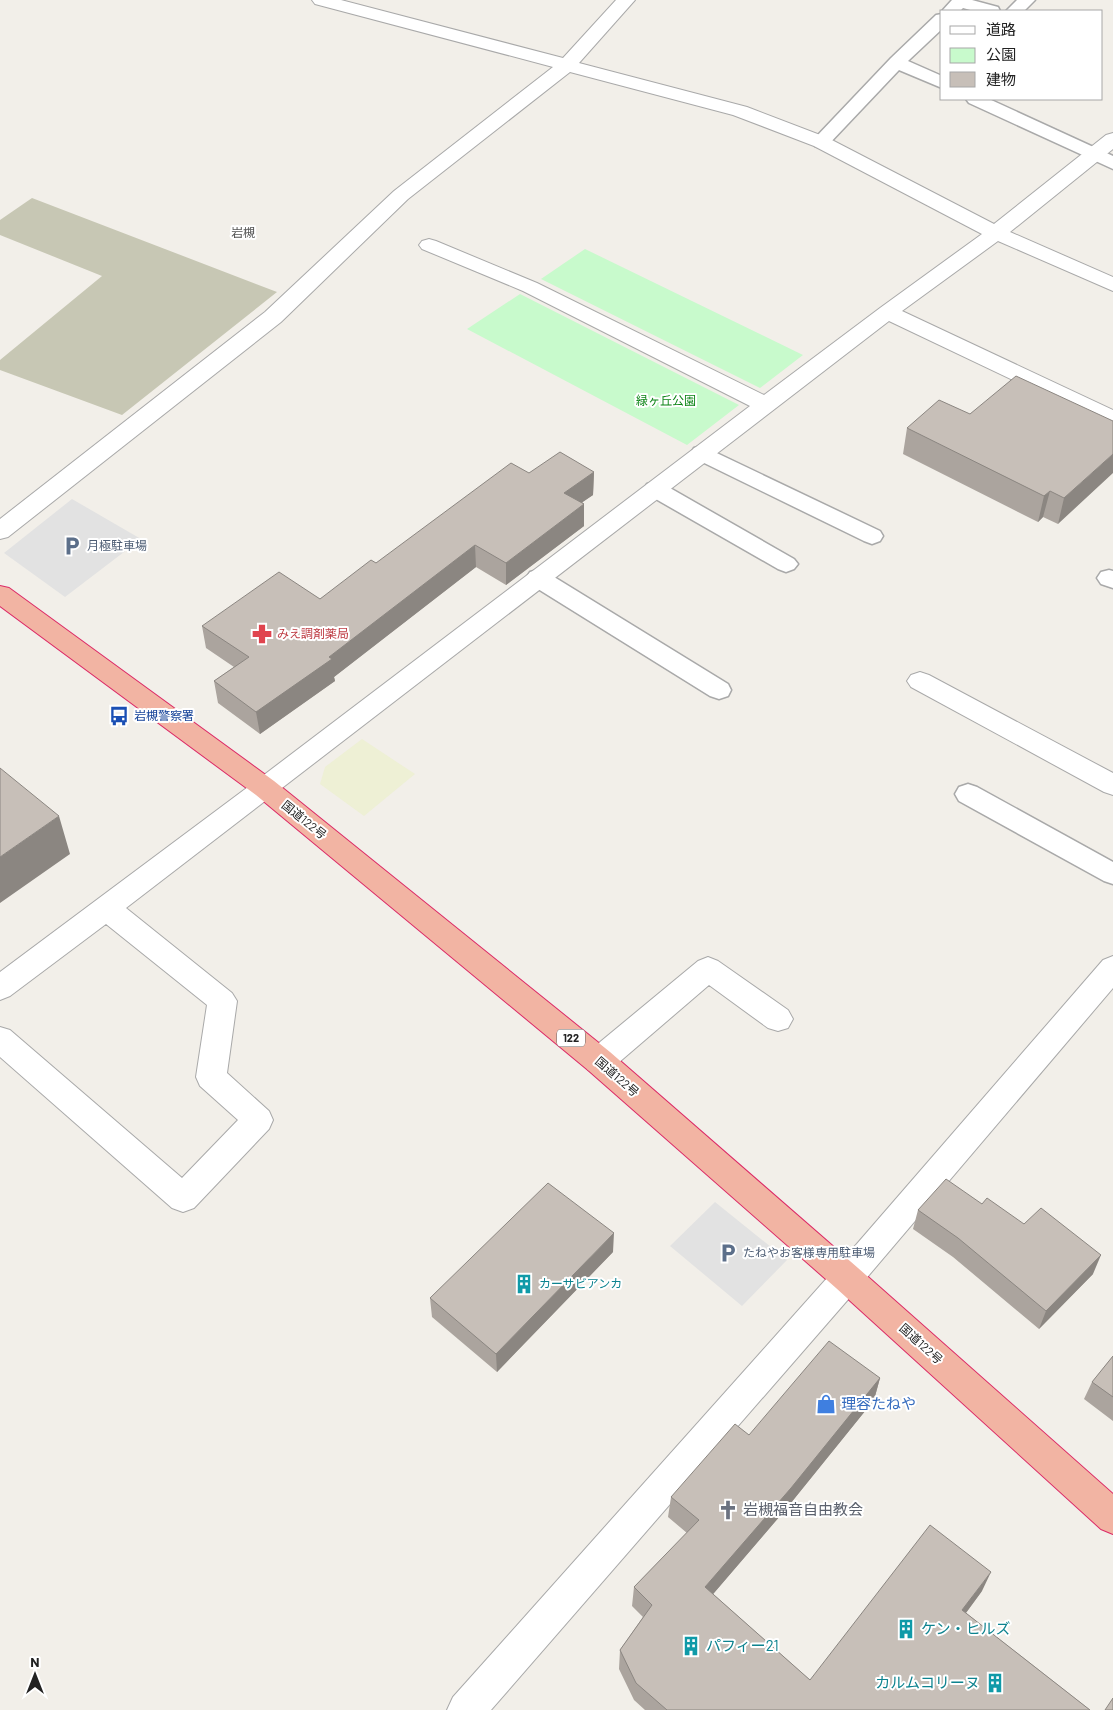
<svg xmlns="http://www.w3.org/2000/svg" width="1113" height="1710" font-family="Barlow,'Noto Sans JP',sans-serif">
<rect width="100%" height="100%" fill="#f2efe9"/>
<path fill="#c7c7b4" d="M32,198l245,94 -155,123 -122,-45v-10l102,-84 -102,-41v-15z"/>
<path fill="#eef0d5" d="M362,739l53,35 -51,42 -44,-32 5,-17z"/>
<path fill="#c8facc" d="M585,249l218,106 -43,33 -219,-109z
M520,294l219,111 -52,40 -220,-116z"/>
<path fill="#e2e2e2" d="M72,499l69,40 -76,58 -61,-44z
M715,1202l72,58 -45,46 -72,-60z"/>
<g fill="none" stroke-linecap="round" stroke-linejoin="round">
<defs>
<path id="service" d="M952,0h20l26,7 2,4h-26l-11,-3 -3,3h-18z
M1017,0h18l-11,11h-18z
M942,14v15l-34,32 34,15v12l-43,-18 -72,76 -6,2 -6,-2 -3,-4 3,-4 76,-80 45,-43z
M966,99h23l124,57v13l-144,-66z
M702,446l178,85 3,5 -3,5 -8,3 -8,-3 -170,-83 -3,-5 3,-5z
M655,482l8,2 131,75 4,5 -4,5 -8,3 -8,-3 -131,-75 -3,-5 3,-5z
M538,570l8,2 182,112 3,6 -3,6 -9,3 -9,-3 -180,-112 -4,-6 4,-6z
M1109,570l4,1v17l-12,-4 -4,-6 4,-6z
M968,784l9,3 136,75v22l-9,-3 -145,-80 -4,-7 4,-7z"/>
<path id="minor" d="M312,0h29l222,58 53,-58h19l-56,63 168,44 81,31 166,86 112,-89 7,-2v16l-103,83 103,45v14l-115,-50 -96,70 211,99v16l-8,-2 -216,-103 -763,587 106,85 5,8 -10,72 42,38 4,9 -4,9 -75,79 -11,4 -11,-4 -172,-151v-30l10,3 172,148 56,-58 -38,-34 -4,-9 11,-72 -101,-81 -96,72 -10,4v-28l256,-191 494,-375 -227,-115 -101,-42 -3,-4 3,-4 7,-2 7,2 101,42 227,112 116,-87 102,-74 -168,-88 -81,-31 -163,-43 -162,127 -127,123 -273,215 -8,2v-20l265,-207 129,-121 159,-124 -238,-63z
M920,672l9,3 184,98v22l-9,-3 -193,-105 -4,-6 4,-6z
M1113,956v32l-255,300 -367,422h-44l6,-13 383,-429 267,-308z
M708,957l10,4 70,49 5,9 -5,9 -10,3 -10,-3 -59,-43 -99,85 -11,3 -11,-3 -4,-9 4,-9 110,-91z"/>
<path id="trunk" d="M0,586l9,2 265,193 336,271 248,216 255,226v40l-12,-5 -265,-241 -248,-218 -332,-275 -256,-189z"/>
</defs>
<use href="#service" stroke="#a9a9a9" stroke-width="3"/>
<use href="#minor" stroke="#a9a9a9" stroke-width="2"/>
<use href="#trunk" stroke="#dc2a67" stroke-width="2"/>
<use href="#service" fill="#fff" fill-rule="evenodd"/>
<use href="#minor" fill="#fff" fill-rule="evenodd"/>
<use href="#trunk" fill="#f2b4a3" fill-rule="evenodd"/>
</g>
<path fill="#aba49e" d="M970,414l143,7 -55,103 -15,-7 -5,5 -135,-68 4,-26z
M594,472l-1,23 -11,7 2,2v22l-78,59 -30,-18 -142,110 1,4 -75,53 -42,-31 -4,-22 20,-14 -28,-19 -4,-22 118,-27 56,-36 153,-90z
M982,1204l111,70 -54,55 -86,-72 -40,-28 5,-19z
M613,1252l-116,120 -65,-55 -2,-19z
M1113,1356v65l-29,-22 8,-17z
M880,1378l-6,22 -88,109 -73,85 97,86 172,-89 -16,22 124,97h-445l-11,-10 -15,-31 1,-19 23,-33 -11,-11 2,-19 53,-54 -19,-16 3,-20 78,-62z"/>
<path fill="#8b8681" d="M1113,454v19l-55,51 6,-26z
M594,472l-1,23 -29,20v-22z
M1050,491l-7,26 -5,5 6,-26z
M584,504v22l-78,59v-22z
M475,545l1,22 -142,110 1,4 -75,53 -4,-22 73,-55z
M59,816l11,38 -70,49v-46z
M614,1233l-1,19 -116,120 -1,-18z
M1101,1255l-8,19 -54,55 7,-18z
M880,1378l-6,22 -88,109 -84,98 3,-20z
M991,1572l-9,19 -28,38 8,-19z"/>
<path fill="#c7bfb8" stroke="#8b8681" d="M1016,376l97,45v33l-49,44 -14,-7 -6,5 -137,-68 32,-28 31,14z
M560,452l34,20 -30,21 20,11 -78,59 -31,-18 -146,112 3,2 -76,53 -42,-31 35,-24 -47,-31 77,-54 41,27 51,-39 5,3 135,-100 18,10z
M0,768l59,48 -59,41z
M946,1179l36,25 5,-6 37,26 17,-16 60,47 -55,56 -88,-73 -40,-28z
M548,1183l66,50 -118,121 -66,-56z
M829,1341l51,37 -89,110 -86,99 105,93 120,-155 61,47 -29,38 128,100h-423l-31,-27 -16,-33 32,-45 -18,-18 65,-67 -28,-23 64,-73 14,11z
M1113,1356v41l-21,-15z
M1113,1698v12h-8z"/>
<defs>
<symbol id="parking-bare" viewBox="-9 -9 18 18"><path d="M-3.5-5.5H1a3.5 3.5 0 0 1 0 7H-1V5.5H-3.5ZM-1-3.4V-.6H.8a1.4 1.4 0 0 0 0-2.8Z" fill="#5c6f8a" stroke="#fff" stroke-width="2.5" paint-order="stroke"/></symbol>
<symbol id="pharmacy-bare" viewBox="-9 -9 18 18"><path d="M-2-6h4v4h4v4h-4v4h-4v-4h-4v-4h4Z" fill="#e0444e" stroke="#fff" stroke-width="2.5" paint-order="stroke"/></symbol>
<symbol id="bus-bare" viewBox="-9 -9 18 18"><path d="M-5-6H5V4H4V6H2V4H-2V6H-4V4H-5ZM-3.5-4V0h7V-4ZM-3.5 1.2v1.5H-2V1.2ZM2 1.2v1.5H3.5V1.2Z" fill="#1a4fb4" stroke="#fff" stroke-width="2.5" paint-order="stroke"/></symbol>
<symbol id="building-bare" viewBox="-9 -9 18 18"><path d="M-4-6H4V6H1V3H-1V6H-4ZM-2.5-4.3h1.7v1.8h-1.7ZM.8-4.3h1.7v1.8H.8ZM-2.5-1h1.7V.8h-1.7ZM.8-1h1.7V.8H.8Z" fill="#0f9aa8" stroke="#fff" stroke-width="2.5" paint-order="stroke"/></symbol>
<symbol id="shop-bare" viewBox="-9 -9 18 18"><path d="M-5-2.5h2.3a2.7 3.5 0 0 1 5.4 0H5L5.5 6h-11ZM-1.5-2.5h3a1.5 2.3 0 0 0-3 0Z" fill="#3f7fe0" stroke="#fff" stroke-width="2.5" paint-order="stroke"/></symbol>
<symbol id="church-bare" viewBox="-9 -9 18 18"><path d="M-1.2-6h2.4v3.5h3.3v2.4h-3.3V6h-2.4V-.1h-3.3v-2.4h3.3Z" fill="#6b7280" stroke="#fff" stroke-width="2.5" paint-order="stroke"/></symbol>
</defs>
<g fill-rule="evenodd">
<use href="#parking-bare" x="58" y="532" width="28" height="28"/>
<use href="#pharmacy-bare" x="248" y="620" width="28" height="28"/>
<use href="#bus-bare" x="105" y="702" width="28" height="28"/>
<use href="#parking-bare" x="714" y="1239" width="28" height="28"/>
<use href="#building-bare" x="510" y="1270" width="28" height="28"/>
<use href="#shop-bare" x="812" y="1390" width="28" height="28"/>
<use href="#church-bare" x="714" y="1496" width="28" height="28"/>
<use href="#building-bare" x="892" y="1615" width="28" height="28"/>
<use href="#building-bare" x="677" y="1632" width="28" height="28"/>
<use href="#building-bare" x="981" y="1669" width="28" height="28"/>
</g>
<g text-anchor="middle" stroke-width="4" stroke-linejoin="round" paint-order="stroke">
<rect fill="#fff" stroke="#646464" stroke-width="1" x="557" y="1029.5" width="28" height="17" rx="4"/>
<g font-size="11" font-weight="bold" fill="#222">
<text x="571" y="1042">122</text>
</g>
<g font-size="12" fill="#555" stroke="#fff">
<text x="243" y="237">岩槻</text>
</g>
<g font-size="12" fill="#0c8416" stroke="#fff">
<text x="666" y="405">緑ヶ丘公園</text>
</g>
<g font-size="12" fill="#4e5e75" stroke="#fff" text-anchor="start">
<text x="87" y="550">月極駐車場</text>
<text x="743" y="1257">たねやお客様専用駐車場</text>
</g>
<g font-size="12" fill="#be3a42" stroke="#fff" text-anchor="start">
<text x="277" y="638">みえ調剤薬局</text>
</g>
<g font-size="12" fill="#164399" stroke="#fff" text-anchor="start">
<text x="134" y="720">岩槻警察署</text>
</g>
<g font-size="12" fill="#222" stroke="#fff">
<text transform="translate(304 820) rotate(39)" y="4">国道122号</text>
<text transform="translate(617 1077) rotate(41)" y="4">国道122号</text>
<text transform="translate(921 1344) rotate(42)" y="4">国道122号</text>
</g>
<g font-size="12" fill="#0d838f" stroke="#fff" text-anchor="start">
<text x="539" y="1288">カーサビアンカ</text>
</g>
<g font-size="15" fill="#366cbe" stroke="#fff" text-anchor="start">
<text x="841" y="1409">理容たねや</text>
</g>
<g font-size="15" fill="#5b616d" stroke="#fff" text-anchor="start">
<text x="743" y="1515">岩槻福音自由教会</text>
</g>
<g font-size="15" fill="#0d838f" stroke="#fff" text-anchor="start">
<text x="921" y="1634">ケン・ヒルズ</text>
<text x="706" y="1651">パフィー21</text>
<text x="980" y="1688" text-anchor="end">カルムコリーヌ</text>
</g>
</g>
<rect x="940" y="10" width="162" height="90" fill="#ffffff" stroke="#a7a7a7"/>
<rect x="950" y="26" width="25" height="8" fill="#ffffff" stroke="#a7a7a7"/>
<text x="986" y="35" font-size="15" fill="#222222">道路</text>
<rect x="950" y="48" width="25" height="15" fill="#c8facc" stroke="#a7a7a7"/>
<text x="986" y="60" font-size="15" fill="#222222">公園</text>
<rect x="950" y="72" width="25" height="15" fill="#c7bfb8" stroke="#a7a7a7"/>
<text x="986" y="85" font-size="15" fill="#222222">建物</text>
<g transform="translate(35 1675)" stroke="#ffffff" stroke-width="4" paint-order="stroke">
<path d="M0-4L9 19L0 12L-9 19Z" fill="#222222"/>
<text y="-8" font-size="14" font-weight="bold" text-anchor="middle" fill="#222222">N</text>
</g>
</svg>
